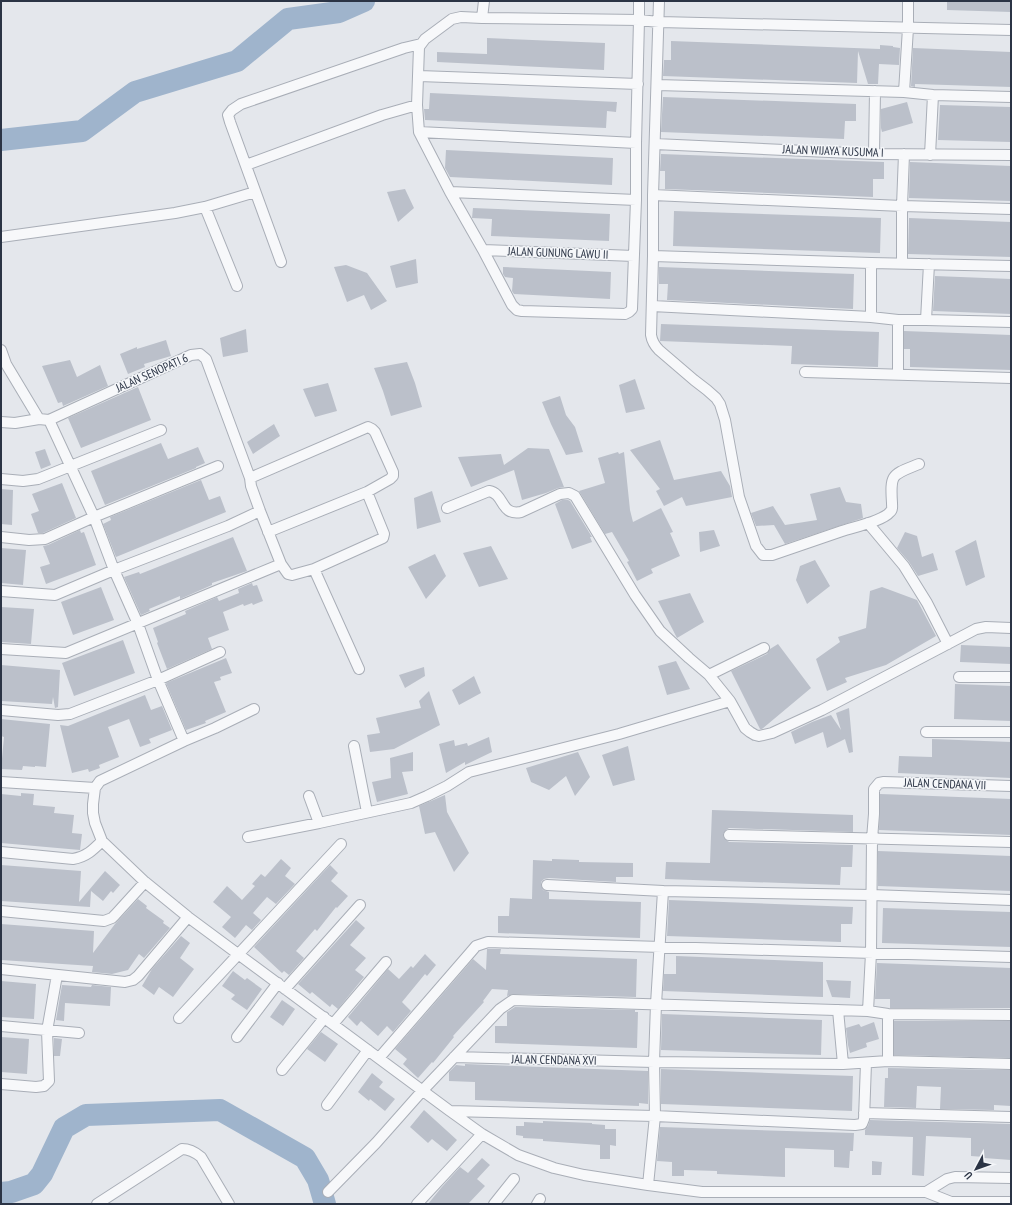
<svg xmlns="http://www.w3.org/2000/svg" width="1012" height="1205" font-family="'PT Sans Narrow',sans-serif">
<rect width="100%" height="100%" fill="#e4e7ec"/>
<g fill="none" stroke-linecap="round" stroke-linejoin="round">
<path stroke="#9fb4cc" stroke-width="22" d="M1,140l81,-9 53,-39 102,-31 51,-42 51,-7 25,-11
M1,1193l10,-1 23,-8 8,-10 22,-46 22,-13 134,-5 85,48 13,22 7,24"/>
</g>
<path fill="#bbc0ca" d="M947,1h64v11l-64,-2z
M487,38l118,5 -1,27 -167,-8v-10l50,2z
M671,41l209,8v-4l13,1v1l7,1 -1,17 -20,-1 -1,20h-10l-10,-33 -1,32 -194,-7 1,-16h7z
M913,48l98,4v35l-96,-3v3l-4,-1z
M430,93l187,9 -1,10 -9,-1 -1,17 -181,-8 -1,-11h5z
M663,97l193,7v17h-11l-1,18 -183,-7z
M907,102l6,21 -31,9 -1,-4v-19z
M940,105l71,2v35l-73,-2z
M446,150l167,8 -1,27 -162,-8 -5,-9z
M661,154l223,8v17h-11v18l-208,-8v-18h-5z
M910,162l101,4v35l-102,-3z
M405,189l9,19 -16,14 -11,-30z
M473,208l137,6 -1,27 -118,-5 1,-17 -20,-1z
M674,211l207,7 -1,35 -207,-7z
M909,218l102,4v35l-103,-3z
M416,259l2,24 -22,5 -6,-22z
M346,265l21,8 20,28 -16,9 -7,-15 -17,7 -13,-35z
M503,267l108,5 -1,27 -96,-5 -2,-3 1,-13 -8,-1 -2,-3z
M659,267l195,7 -1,35 -186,-9 1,-16h-9z
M935,276l76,3v35l-78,-3z
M661,324l218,8 -1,35 -87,-3 1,-18 -132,-5z
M246,329l2,23 -25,5 -3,-19z
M904,331l107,4v35l-101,-3v-18h-6z
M166,340l5,16 -27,8 1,3 -17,7 -8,-20 17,-7v2z
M70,360l7,17 23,-12 8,21 -45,20 -1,-4 -4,1 -16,-37z
M407,362l8,21 7,24 -31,9 -8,-25 -9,-23z
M635,379l10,30 -19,4 -7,-28z
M328,383l9,28 -22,6 -12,-28z
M138,387l13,33 -70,28 -13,-30z
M560,396l6,19 9,12 8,25 -17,3 -15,-31 -9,-22z
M274,424l6,12 -27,18 -6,-12z
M660,440l14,40 47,-9 9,15 2,11 -46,9 -4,-9 -18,9 -8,-15 4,-2 -30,-39z
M161,443l7,16 30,-12 7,16 -9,4v1l-91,37 -14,-34z
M528,448l21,1 15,38 -6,1 -12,5 -24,7 -8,-30 -43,17 -13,-30 43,-3 3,11z
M45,449l6,16 -10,4 -6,-17z
M618,452l1,2 5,-2 6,58 3,12 28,-14 12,24 -3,1 10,23 -29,13 2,4 -16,8 -10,-19 2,-1 -17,-29 -7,2 -26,-43 26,-8 -7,-25z
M201,480l8,20 11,-4 6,16 -110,45 -13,-33 8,-4 -1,-3z
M62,483l14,35 -33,15h-5l-7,-19 8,-3 -7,-17z
M840,487l6,15 15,2 2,14 -78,26 -11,-19 -18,1 -5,-13 22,-7 12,19 32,-5 -7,-26z
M1,489l12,1 -1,35 -11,-1z
M432,491l9,31 -24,7 -3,-31z
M562,500h6l2,1 22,36h-2l2,5 -20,7 -17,-45z
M80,530l1,3 3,-1 12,33 -50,19 -6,-17 10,-3 -7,-18 5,-1z
M714,530l6,16 -20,6 -1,-20z
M905,532l12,4 5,21 11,-4 5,17 -20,6 -9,-14 -12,-14z
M233,537l14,34 -35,12v2l-32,14v-3l-31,13 1,2 -9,4 -17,-38 15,-5 1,2z
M976,540l9,37 -19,9 -11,-35z
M491,546l17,33 -29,8 -16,-34z
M1,548l25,2 -3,35 -22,-2z
M435,554l11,22 -20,23 -18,-32z
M815,560l15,26 -23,18 -11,-24 4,-14z
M252,583l1,3 4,-1 6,16 -10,4 -1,-2 -8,3 -1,-2 -20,8 6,18 -21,8 4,11 -45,20 -10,-26 1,-1 -5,-14 33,-14 -1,-3 32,-14 2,4 20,-8 -1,-4z
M101,587l13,33 -41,15 -12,-33z
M882,587l35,13 19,36 -50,29 -41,13 2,4 -20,9 -11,-32 24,-17 -2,-5 28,-9 4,-37z
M690,593l14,29 -27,16 -19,-37z
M1,607l33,2 -3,35 -30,-2z
M123,640l12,33 -61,23 -12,-33z
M778,644l33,44 -49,41h-2l-29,-58 36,-17 3,-5z
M961,645l50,2v17l-51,-2z
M226,658l6,15 -12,4 1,3 -7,2 12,30 -21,9 1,2 -20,7 -20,-47z
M676,661l14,28 -23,6 -9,-29z
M1,665l59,5 -2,37 -3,1 -2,-11 -1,7 -51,-3z
M424,667l1,9 -20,12 -6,-13z
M474,676l7,17 -22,12 -7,-15z
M955,684l56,2v35l-57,-2z
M429,691l11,34 -46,24 -24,3 -3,-17 13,-2 -4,-15 45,-10 -2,-7z
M145,695l6,15 11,-4 10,24 -23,9 2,4 -11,4 -11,-28 -21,8 11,30 -20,8 1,3 -11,4 -1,-3 -16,4 -12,-48 8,1z
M849,708l4,44 -4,1 -4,-14 -18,9 -4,-16 -28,12 -4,-12 21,-10 19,-7 10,15 -5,-17z
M1,719l49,5 -4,43 -11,-1v1l-12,-1 -1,4 -21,-1 3,-32 -3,-1z
M489,737l3,15 -27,13v-3l-19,11 -7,-29 15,-4 1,6 12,-3 1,3z
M932,739l79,3v36l-113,-5 1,-17 33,1z
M628,746l7,34 -22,6 -11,-31z
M413,752v19l-11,1 6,22 -31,8 -5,-20 19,-4 -1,-20z
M578,752l12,25 -15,19 -9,-20 -17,14 -18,-8 -5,-14z
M21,793l13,1 -1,11 22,2 -1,6 20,2 -2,18 10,1 -2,16 -79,-7v-49l20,2z
M880,794l131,5v36l-132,-5z
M445,795l2,17 22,41 -15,19 -19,-40 -10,2 -6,-28z
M712,810l141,5v17l-124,-4 -3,2 -3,4 1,4 5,4 124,3 -1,22h-11l-1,18 -175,-6 1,-17 44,1z
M878,851l133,5v35l-133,-5z
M281,859l10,9 -6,8 10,8 -19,20 -9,-7 -14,16 8,7 -9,10 -6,-5 -11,13 -13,-11 9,-10 -18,-15 14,-16 15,14 13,-14 -3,-2 9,-10 4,3z
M552,859l27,1v2l54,1v14h-17v5l-67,-4 -5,1 -3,3v3l2,5 6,2v7l92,3 -1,36 -142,-5v-17h11l1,-18 22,1 1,-39 19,1z
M1,865l80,6 -2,31 26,-31 15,14 -7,8 -2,-2 -8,10 -12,-10 -1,16 -89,-6z
M330,865l8,8 -7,8 17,15 -11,12 -1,-1 -19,24 -2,-2 -19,22 8,7 -15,17 -5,-4 -2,2 -28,-26z
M138,899l9,7 -1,2 18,13 -1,2 7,5 -26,30 -5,-4 -11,16 -16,4 -20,-2 1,-6 -92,-6v-36l93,7 -1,22 22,-29z
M669,900l184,7 -1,17h-11v18l-174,-6z
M883,908l128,4v35l-129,-4z
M356,920l9,8 -15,17 16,13 -11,12 9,7 -26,32 -6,-5 -2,3 -18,-15 -2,2 -12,-10z
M181,936l9,7 -10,15 14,11 -21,28 -14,-10 -5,8 -12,-9 10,-17z
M487,949h14l-1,5 137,5 -1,38 -123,-3 -6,2 1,-6 -16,-1 -9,12 1,1 -31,34 1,1 -21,26 -1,-1 -14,16 -15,-14 4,-5 -12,-10 78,-90 13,11z
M425,954l11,11 -9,11 -2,-2 -23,28 9,9 -18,21 -6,-6 -9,10 -17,-15 -4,5 -9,-9 40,-48 11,10 12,-13 2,2z
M676,956l147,6v35l-160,-6 1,-17h12z
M877,963l134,5v40h-121v-9h-15z
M233,971l12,9 2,-2 15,11 -15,21 -16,-11 4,-4 -13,-9z
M826,980l25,1 -1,17 -18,-1z
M1,981l35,3 -2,35 -33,-2z
M62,985l29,2 1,-2 19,2 -1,19 -45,-3 -1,18 -8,-1z
M282,1000l13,9 -12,17 -13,-9z
M515,1007l120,3v2h3l-1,36 -142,-5v-17h12v-14z
M662,1014l160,6 -1,35 -160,-5z
M894,1021h117v37l-117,-3z
M874,1022l5,17 -13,4 1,4 -17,6 -2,-8 -2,-17 13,-4 2,3z
M321,1032l17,12 -13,18 -18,-13z
M1,1037l28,2 -2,35 -26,-2z
M54,1038l8,1 -2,17h-6z
M465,1064l183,7v33l-9,-1v3l-164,-6v-18l-26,-1v-9l7,-7 9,1z
M888,1068l123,2v36l-17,-1v5l-54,-1 1,-22 -24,-1 -1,22 -32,-1 1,-29h3z
M661,1069l192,7 -1,35 -191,-7z
M372,1073l11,9 -4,5 16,12 -10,12 -15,-12 -1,2 -11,-9z
M424,1110l33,30 -10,11 -15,-12 -4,4 -18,-16z
M870,1120l141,4v36l-27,-2v-1l-13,-1v-18l-45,-2 -2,40 -12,-1 1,-38 -48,-2v-5l3,-4z
M543,1121l49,2v1l13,1v4h11v17l-6,-1v14h-10v-14l-57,-4v-2l-20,-1v-2l-7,-1v-9h8v-4l19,1z
M660,1127l194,6 -1,18h-3l-1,17 -15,-1v-17l-49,-2v29l-68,-3v-3l-33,-1v6h-12v-14l-15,-1z
M482,1158l8,7 -13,14 8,7 -17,18h-40l13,-16 19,-21 8,6z
M872,1161l10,1 -1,13h-9z"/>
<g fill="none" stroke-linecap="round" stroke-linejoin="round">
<defs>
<path id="street" d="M639,1v19l-3,123v57l-4,109 -3,3 -4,2 -103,-3 -5,-1 -5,-5 -29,-55 -33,-58 -31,-60 -2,-27 2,-58 6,-8 27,-20 9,-2 21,1 157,2 20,2 352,8
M659,1l-6,194v61l-2,79c1,6 3,10 8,15l35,30 13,10 9,8 4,6 5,16 14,77 17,49 7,9h9c23,-8 47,-16 70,-24 12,-4 41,-10 48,-19 3,-2 2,-5 2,-9 -2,-30 0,-28 27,-39
M482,18l2,-17
M419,76l219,8
M657,85l247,7 29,3 78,2
M904,92l4,-64v-27
M419,132l217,11
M655,144l219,10 137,1
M874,154l1,-63
M930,155l3,-60
M246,165l136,-50 35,-10
M450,192l186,8
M653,195l249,11 109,3
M205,207l32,79
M1,237l174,-24 30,-6 50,-15
M483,250l151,6
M653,256l218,7 140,3
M281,262l-51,-140 -2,-7 4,-5 9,-6 163,-56 17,-4
M902,263v-57l2,-52
M652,306l219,11 27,3h28l85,2
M871,317v-54
M926,320l3,-56
M1,350l5,14 33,55
M805,372l206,6
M898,374v-54
M49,420l45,97 20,53 24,54 20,56 26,61
M1,422l14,1 24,-4 10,1 142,-65 9,-1 6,5 44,119 1,8 9,25 21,53 7,10 4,1 22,-6 69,-31 1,-4 -17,-42
M250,478l118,-51 4,2 3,3 18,40v4l-3,3 -23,13 -99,40
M1,479l22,2 15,-2 123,-49
M447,508l42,-17c16,3 11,25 32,21l39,-18 9,-1 6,3 60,99 25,36 29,27 20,17 21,26
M868,523l36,43 23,37 21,41
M1,537l28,3 16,-1 49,-22 124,-51
M314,569l45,100
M1,591l54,4 59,-25 114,-44 32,-15
M1,649l65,4 215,-89
M709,675l55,-27
M959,677h52
M254,709l-39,19 -31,13 -84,40 -5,7 -2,16v9l2,10 7,18 43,41 43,35 262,194 205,5 200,9 7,-1 2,-5 2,-56
M1,710l57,5 12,-1 88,-34 62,-28
M926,732h85
M354,746l13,66
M1,782l94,6
M309,796l10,27 92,-20 16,-7 20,-10 22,-14 150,-38 111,-33 15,27 5,4 5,3 4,1 13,-3 50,-23 154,-81 10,-2 25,1
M729,835l282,7
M248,837l71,-14
M1,852l72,7c13,-2 20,-9 29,-18
M547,885l116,6 208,4 140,5
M1,911l103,10 8,-3 3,-3 30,-33
M1,969l124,13 8,-2 5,-4 50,-59
M285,989l75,-84
M838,1010l5,54
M868,1011l3,-58 1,-114 2,-25v-25l5,-6 5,-1 127,4
M888,1014v47
M179,1018l162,-174
M333,1024l53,-62
M1,1026l78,7
M237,1037l41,-54
M454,1057l200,5 189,2 45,-3 123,3
M379,1058l91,-105 6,-7 12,-4 523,15
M282,1070l39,-48 3,-5
M1,1084l35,3 8,-1 5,-5 -2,-50 10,-56
M327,1105l41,-55
M450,1111l32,23 36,21 36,13 30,7 64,10 54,7h224l25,10h60
M864,1113l147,4
M648,1185l7,-69 -1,-54 2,-58 7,-113
M328,1192l48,-49 47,-53 77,-81 13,-9 355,11 20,3 123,1
M926,1192l21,-13 8,-2 56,1
M97,1204l85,-55c8,0 13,3 19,8l28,47
M417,1204l65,-70
M494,1204l20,-25
M537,1204l3,-5"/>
</defs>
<use href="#street" stroke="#a9aeb7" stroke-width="12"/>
<use href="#street" stroke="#f7f8fa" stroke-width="10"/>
</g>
<g text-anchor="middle" stroke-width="3" stroke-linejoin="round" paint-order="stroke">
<g font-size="12" fill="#2b3445" stroke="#f4f6f9">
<text transform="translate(833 151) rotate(2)" y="4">JALAN WIJAYA KUSUMA I</text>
<text transform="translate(558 253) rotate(2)" y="4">JALAN GUNUNG LAWU II</text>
<text transform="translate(152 373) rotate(-24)" y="4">JALAN SENOPATI 6</text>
<text transform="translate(945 784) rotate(2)" y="4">JALAN CENDANA VII</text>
<text transform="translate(554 1060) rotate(1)" y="4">JALAN CENDANA XVI</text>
</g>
</g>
<rect width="1012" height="1205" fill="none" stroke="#2b3445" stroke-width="4"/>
<g transform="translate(976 1169) rotate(229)" stroke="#f4f6f9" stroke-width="3" paint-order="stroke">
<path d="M0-3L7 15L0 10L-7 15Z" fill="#2b3445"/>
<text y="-6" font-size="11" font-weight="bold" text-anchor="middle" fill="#2b3445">U</text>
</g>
</svg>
